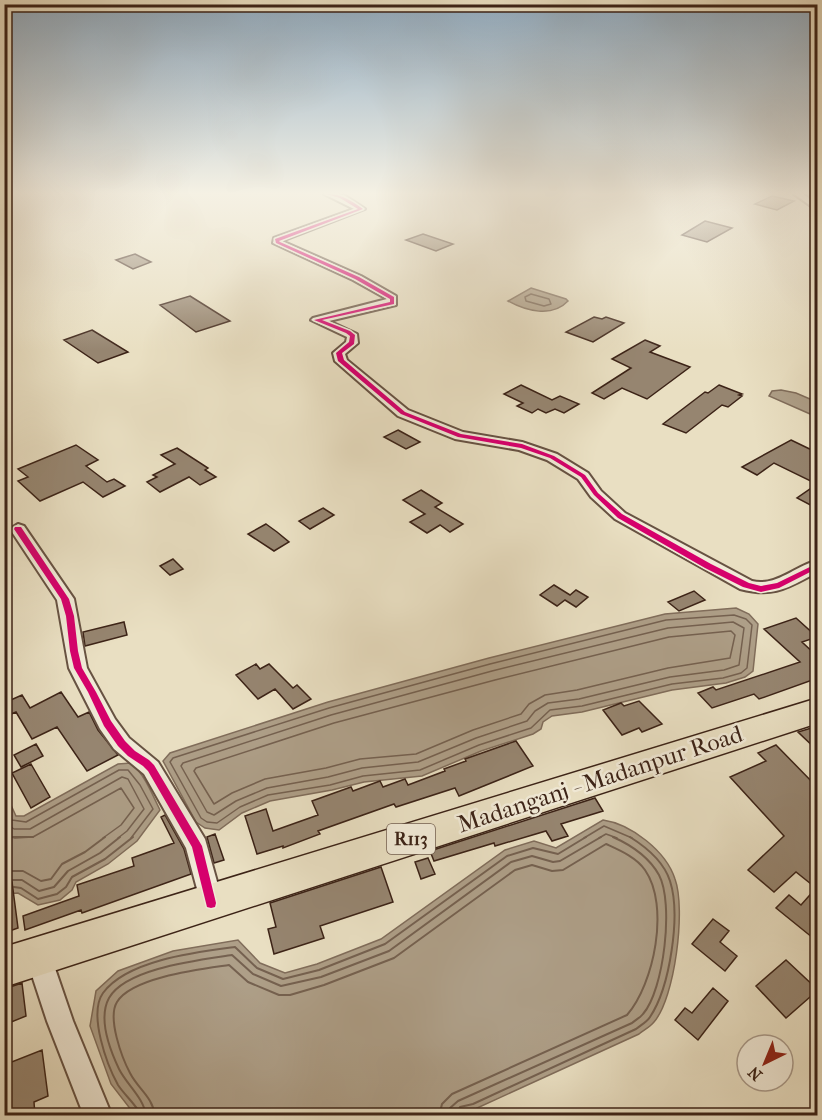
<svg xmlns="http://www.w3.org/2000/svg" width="822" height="1120" font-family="'IM FELL French Canon',serif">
<rect width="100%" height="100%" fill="#e9dfc2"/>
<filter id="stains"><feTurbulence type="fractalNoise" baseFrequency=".00333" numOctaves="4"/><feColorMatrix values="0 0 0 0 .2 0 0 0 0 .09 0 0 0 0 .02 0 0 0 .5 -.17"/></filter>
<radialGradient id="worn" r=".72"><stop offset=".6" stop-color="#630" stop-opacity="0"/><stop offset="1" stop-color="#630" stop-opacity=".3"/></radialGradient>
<path fill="#ae9f88" stroke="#806d5b" stroke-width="1.5" d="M531,288l35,11 2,2c-16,17 -42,10 -60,0z
M781,390l15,3 21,9v15l-48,-21 3,-5z
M736,608l13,6 9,10 -5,47 -8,6 -19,6 -54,7 -90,22 -30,4 -9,6 -2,7 -8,5 -52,17 -59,25 -58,6 -32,8 -62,11 -28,12 -23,17 -14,-2 -9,-6 -33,-61 7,-8 158,-51 161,-44 176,-44z
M131,763c14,12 21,31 29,47l-23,31 -29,23 -32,18 -4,8 -12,10 -22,5 -20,-12 -13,1 -1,-104 12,26h8l94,-52z
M603,820c28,4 63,31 72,59 11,30 0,119 -21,143 -4,5 -10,8 -15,12l-164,75 -23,6h-317l-24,-31 -21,-58 6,-35 22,-20 55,-20 65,-11 22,23 25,10 32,-9 64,-25 124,-89 29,-9 22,7z"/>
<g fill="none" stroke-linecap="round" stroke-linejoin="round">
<path stroke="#756150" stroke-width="1.5" d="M531,294l18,5 2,5 -7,2 -18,-5 -1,-4z
M734,615l12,4 6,6 -5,43 -6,5 -18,5 -51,6 -90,22 -32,4 -19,18 -52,17 -59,25 -57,6 -33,9 -62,10 -28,12 -23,16 -10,-1 -6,-4 -31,-56 3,-4 156,-50 161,-44 176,-44z
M733,622l11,6 -5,37 -15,5 -54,7 -91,22 -31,4 -13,8 -8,10 -51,17 -58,24 -56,6 -34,9 -61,11 -31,13 -22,14 -7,-3 -26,-46 2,-3 148,-48 161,-44 176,-43z
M731,631l4,4 -5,23 -62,10 -91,22 -32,5 -16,9 -8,10 -48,16 -57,24 -56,5 -34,9 -61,11 -33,14 -18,11 -20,-33 2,-3 138,-45 161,-43 174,-43z
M4,802l8,18 14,2 93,-52h9l12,15 13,24 -22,29
M4,822l10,7h16l92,-52 6,2 16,30 -17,22 -9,7
M4,835l11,3 18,-1 88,-49 13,20 -13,17 -18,13
M584,838l20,-12 28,12
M599,838l7,-4 11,4"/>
<path stroke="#756150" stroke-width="2" d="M11,837h22
M4,871h19l18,10 10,-2 11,-15 23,-12 20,-15
M4,880h18l17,11 15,-4 14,-16 32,-18 20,-16
M14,887l7,1 17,11 19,-5 9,-7 6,-10 33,-18 28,-22
M139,1116l-1,-6c-6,-9 -14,-16 -20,-25 -11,-20 -30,-71 -15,-92 24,-33 94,-41 132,-46l22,21 26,11 36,-9 66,-26 122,-88 26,-8 25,6 28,-17
M146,1116c-2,-18 -19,-31 -27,-47 -9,-19 -21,-51 -10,-71 17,-30 91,-38 123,-43l21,19 28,12 40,-9 68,-26 122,-89 21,-6 21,6 7,-1 41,-24
M155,1116c-2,-19 -17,-27 -25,-43 -8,-15 -23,-55 -13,-71 15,-25 85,-33 112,-37l19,17 31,13h11l34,-10 70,-27 121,-88 17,-5 20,6 11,-1 43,-26c13,6 30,13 39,26 25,36 9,114 -18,145l-175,79 -10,10 -3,12
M448,1116l2,-8 8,-7 174,-78c3,-3 8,-5 11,-9 21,-24 31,-111 16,-139 -10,-18 -28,-30 -46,-38
M456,1116l4,-9 13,-3 163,-75c5,-4 11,-7 14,-12 20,-30 31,-102 20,-136 -6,-19 -24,-34 -40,-44"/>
</g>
<path fill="#968570" stroke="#3c2317" stroke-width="1.5" d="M772,196l22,5 -17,9 -22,-6z
M705,221l27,7 -25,14 -25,-7z
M423,234l30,10 -17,7 -30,-11z
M135,254l16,8 -18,7 -17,-9z
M190,296l40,25 -34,11 -36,-27z
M594,317l8,2 4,-2 18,6 -31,19 -27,-10z
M92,330l36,22 -30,11 -34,-23z
M645,340l15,6 -10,6 40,15 -43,32 -25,-11 -18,11 -12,-6 39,-25 -19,-9z
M521,385l31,15 8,-4 19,8 -15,9 -9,-4 -9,4 -8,-4 -6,4 -15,-7 6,-3 -19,-9z
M719,385l23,9 -3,1 3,1 -14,11 -6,-2 -36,28 -23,-9 42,-32 3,1z
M398,430l22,12 -14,7 -22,-12z
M791,440l27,13v56l-21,-11 20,-14 -43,-21 -17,12 -15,-8z
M76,445l22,15 -12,6 21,16 7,-3 11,7 -22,11 -20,-15 -43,19 -22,-20 10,-4 -10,-8z
M177,448l31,20 -3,2 11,7 -16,8 -11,-8 -29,15 -13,-10 10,-5 -4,-2 22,-11 -14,-9z
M421,490l21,13 -7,4 28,17 -13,8 -10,-7 -13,8 -17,-11 15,-8 -22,-14z
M323,508l11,7 -24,14 -11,-8z
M266,524l11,8 12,10 -15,9 -26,-17z
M173,559l10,10 -13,6 -10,-9z
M554,585l16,10 6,-5 12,7 -12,10 -11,-7 -8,6 -17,-11z
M694,591l11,9 -26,11 -11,-9z
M796,618l21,19 -15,5 16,15v21l-59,21 -5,-5 -42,14 -14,-15 15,-6 3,3 84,-28 -36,-33z
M124,622l3,13 -42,11 -2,-14z
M256,664l4,5 9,-5 24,24 4,-3 14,14 -18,10 -18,-20 -17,10 -22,-24z
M61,692l17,25 11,-5 9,18 20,25 -31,16 -30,-44 -25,12 -16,-27 -12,5v-14l18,-8 8,13z
M639,701l23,23 -20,8 -3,-4 -17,7 -19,-25 18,-7 3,3z
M818,726v25l-20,-19z
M516,741l17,25 -74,30 -4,-8 -59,19 -2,-3 -76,27 2,3 -37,14v-2l-26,8 -12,-38 21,-7 7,22 45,-16 -6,-14 39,-14 2,4 27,-10 3,6 22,-8 3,6 37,-14 -1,-2 22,-8 -1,-2z
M36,744l7,12 -22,11 -7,-12z
M776,745l42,43v154l-42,-34 13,-13 12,10 15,-17 -20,-16 -22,20 -26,-22 36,-34 -54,-59 36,-16 -8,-8z
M31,764l19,33 -19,11 -19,-35z
M595,798l8,13 -42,13 7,12 -16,5 -6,-10 -51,15 -1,-3 -60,18 -4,-10z
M165,815l19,34 7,25 -109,39 -1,-3 -56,20 -2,-14 56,-20 -2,-11 57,-19 -2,-8 42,-15 -13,-26z
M215,834l9,26 -10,3 -7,-26z
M428,858l7,16 -14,5 -6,-17z
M381,867l12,35 -73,24 4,12 -50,16 -6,-25 8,-2 -6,-24z
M4,882h8l6,46 -14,5z
M713,919l16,12 -9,11 17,14 -12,15 -33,-27z
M786,960l32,30 -32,28 -30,-32z
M22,983l4,33 -22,9v-36z
M713,988l15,13 -30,39 -23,-20 10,-12 7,5z
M42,1050l6,46 -14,6 1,14h-31v-51z"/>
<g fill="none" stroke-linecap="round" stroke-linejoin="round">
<defs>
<path id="street" d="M324,194l20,1 21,14 -83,32 79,35 35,20v9l-67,16 28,13 1,9 -13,11 2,6 61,50 55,22 59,10 35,12 31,19 13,18 24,22 127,68c24,6 43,-15 66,-21v12c-31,16 -43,26 -78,17l-125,-70 -24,-22 -13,-18 -31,-19 -28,-10 -64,-11 -57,-23 -63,-55 -2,-8 13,-11 1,-5 -36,-17 2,-2 74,-19 -34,-19 -80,-37 1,-5 80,-29z
M794,194h9l15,10v7z
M18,524l6,2 50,73 13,69 28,51 14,19 29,24 47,77 18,64 -4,8 -8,3 -8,-3 -17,-63 -42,-74 -30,-25 -14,-20 -31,-61 -12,-68 -47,-71z
M39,945l9,3 25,73 39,95h-28l-37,-95 -21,-64 4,-9z"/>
<path id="primary" d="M818,698v25l-814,264v-40z"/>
</defs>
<use href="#street" stroke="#675242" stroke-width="4"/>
<use href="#primary" stroke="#3c2317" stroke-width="3"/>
<use href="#street" fill="#f1ead7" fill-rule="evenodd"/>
<use href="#primary" fill="#e9dfc2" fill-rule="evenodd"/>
<defs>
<path id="cycleway" d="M326,194c14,-1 26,7 37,15l-84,32 1,1 79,35 35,20v7l-72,16 28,11 5,4 -1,9 -12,9 2,7 61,52 56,22 61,10 32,12 31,19 13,18 24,21 89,50 38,19 12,3 16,-3 41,-20v5l-39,20 -18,4 -18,-5 -38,-19 -87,-50 -24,-23 -13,-18 -31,-19 -29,-10 -63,-11 -57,-23 -63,-53 -2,-8 13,-11 1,-6 -4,-3 -32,-13 76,-18v-3l-35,-20 -79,-36 -1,-4 83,-30 -18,-11z
M15,527h6l48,72 5,17 4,35 4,17 14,24 15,29 14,20 10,10 14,9 5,5 48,81 14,57 -1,4 -4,1 -4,-1 -15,-60 -44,-76 -5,-5 -15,-10 -10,-10 -14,-20 -16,-34 -14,-24 -4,-17 -4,-35 -5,-17 -47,-70z"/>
</defs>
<use href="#cycleway" stroke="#f1ead7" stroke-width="3"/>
<use href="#cycleway" fill="#d6006c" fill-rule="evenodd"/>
</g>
<linearGradient id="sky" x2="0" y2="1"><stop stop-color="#91acc2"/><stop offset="0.55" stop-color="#f5f1e4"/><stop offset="1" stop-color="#f5f1e4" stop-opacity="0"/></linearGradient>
<rect width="822" height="351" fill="url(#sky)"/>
<g text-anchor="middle" stroke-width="5" stroke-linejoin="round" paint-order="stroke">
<rect fill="#f1ead7" stroke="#725f51" stroke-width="1.5" x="387" y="824" width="48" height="30" rx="4.5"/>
<g font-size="18" font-weight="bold" fill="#3c2317">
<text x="411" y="845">R113</text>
</g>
<g font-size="24" fill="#3c2317" stroke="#f1ead7">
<text transform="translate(600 779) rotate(-18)" y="8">Madanganj - Madanpur Road</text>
</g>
</g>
<rect width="822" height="1120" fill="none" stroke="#e9dfc2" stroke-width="24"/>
<rect x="6" y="6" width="810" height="1108" fill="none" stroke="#3c2317" stroke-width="3"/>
<rect x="12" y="12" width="798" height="1096" fill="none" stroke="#3c2317" stroke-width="1.5"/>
<g transform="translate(765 1063) rotate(223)"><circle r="28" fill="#f1ead7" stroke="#a99a8a" stroke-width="1.5"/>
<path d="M0-4.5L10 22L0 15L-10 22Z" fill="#8f2418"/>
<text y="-9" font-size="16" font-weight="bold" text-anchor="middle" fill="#3c2317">N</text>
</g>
<rect width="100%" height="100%" filter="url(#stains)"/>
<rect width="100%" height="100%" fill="url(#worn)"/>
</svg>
